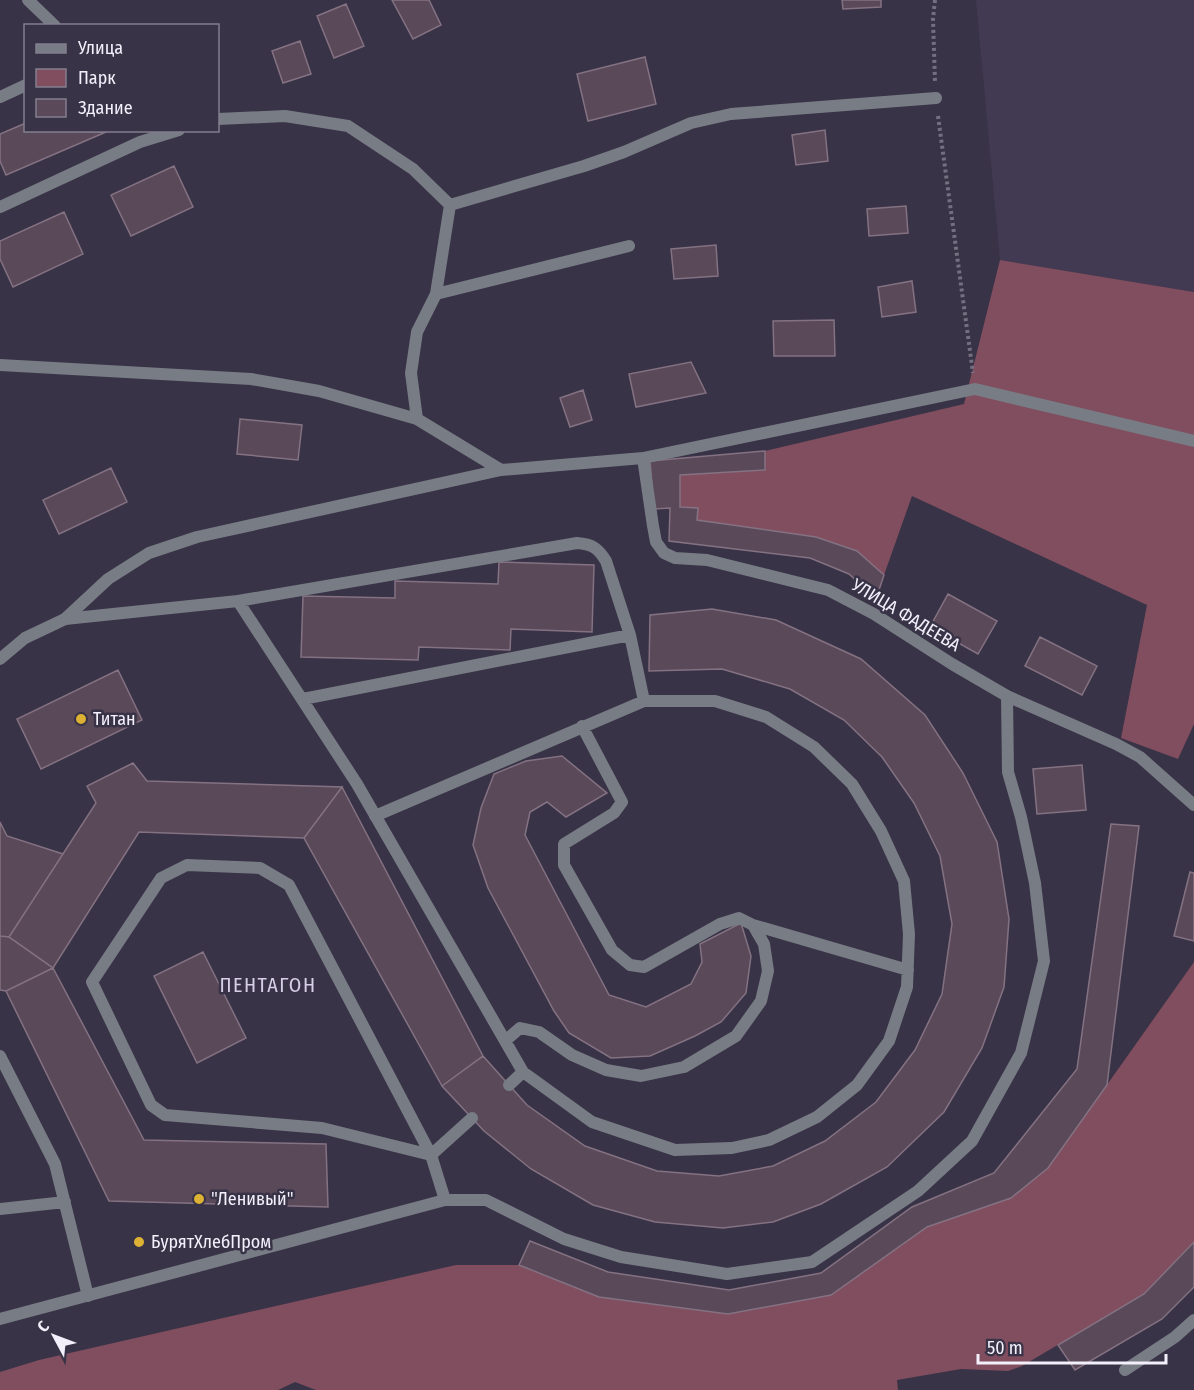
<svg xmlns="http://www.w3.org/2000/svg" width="1194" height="1390" font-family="'Fira Sans Condensed',sans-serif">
<rect width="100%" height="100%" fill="#383346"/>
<path fill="#423a53" d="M976,0h218v292l-194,-32z"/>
<path fill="#814e5f" d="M1000,260l194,32v432l-16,35 -57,-21 26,-133 -235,-109 -28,79 -27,-24 -41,-14 -119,-17v-12l-17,-1v-32l85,-5v-19l199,-47z
M1194,962v280l-50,52 -122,72 -14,5 -47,-2 -64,11 1,10h-582l-21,-8 -17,8h-278v-18l39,-12 417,-95h63l80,32 129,17 103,-19 96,-68 84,-29 37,-30z"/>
<path fill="#5a4959" stroke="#847283" stroke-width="1.5" d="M392,0h37l12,25 -28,14z
M842,0h39v7l-38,2z
M346,4l18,42 -30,12 -17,-42z
M300,41l11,33 -28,9 -11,-32z
M645,57l11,47 -68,17 -11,-47z
M26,123v7l80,2 -100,43 -6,-14v-27z
M825,130l3,31 -32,4 -4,-30z
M174,166l19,41 -62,29 -20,-41z
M906,206l2,27 -39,3 -2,-27z
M64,212l19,42 -70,33 -13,-28v-18z
M716,245l2,31 -44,3 -3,-30z
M912,281l4,31 -34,5 -4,-30z
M834,320l1,36h-61l-1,-35z
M691,362l15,31 -70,14 -7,-33z
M583,390l9,30 -22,7 -10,-29z
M240,419l62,6 -4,35 -61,-6z
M765,451v19l-85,5v32l18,1 -1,12 119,17 41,14 27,24 -8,24 -27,-25 -39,-16 -141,-17 1,-33 -16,1 -4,-48z
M111,468l16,34 -68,32 -16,-34z
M499,562l95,3 -2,67 -81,-3 -1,21 -91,-3 -1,13 -117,-3 2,-61 92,2v-17l103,3z
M948,594l49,27 -19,33 -48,-27z
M712,609l64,11 85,39 64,56 38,58 34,69 12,77 -5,68 -22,61 -38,64 -57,55 -66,37 -48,18 -50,6 -68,-6 -62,-17 -62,-36 -47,-38 -42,-45 41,-30 44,49 58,41 72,25 62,5 54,-10 52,-25 51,-39 39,-52 27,-56 10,-70 -12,-68 -26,-53 -32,-46 -38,-37 -54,-31 -68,-20 -73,2 1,-56z
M1040,637l57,29 -15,29 -57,-29z
M118,670l24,50 -101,49 -24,-50z
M562,756l45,37 -41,24 -19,-15 -17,10 -5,23 84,160 37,12 45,-23 11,-22 -2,-18 41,-21 10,33 -5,37 -25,29 -26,14 -45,20 -39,2 -42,-25 -15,-22 -66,-123 -15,-43 8,-37 13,-34 32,-13z
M133,763l14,18 195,6 -38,51 -165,-6 -86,136 -44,-31 87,-134 -9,-17z
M1082,765l4,45 -49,4 -4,-45z
M342,787l141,269 -41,30 -138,-248z
M0,822l7,14 56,18 -54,83 -9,-1z
M1111,824l28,2 -32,259 -59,83 -37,30 -84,29 -96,68 -103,19 -129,-17 -80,-32 11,-24 78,31 121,18 92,-17 91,-66 82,-34 83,-104z
M1190,872l4,1v68l-20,-5z
M0,936l9,1 44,31 -47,23 -6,-1z
M203,952l43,86 -49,25 -43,-87z
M53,968l91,172 182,4 2,63 -219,-6 -103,-210z
M1194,1242v45l-32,32 -87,51 -17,-25 86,-51z"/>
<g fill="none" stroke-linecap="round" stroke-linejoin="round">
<path stroke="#747081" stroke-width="4" stroke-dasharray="3 3" stroke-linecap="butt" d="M935,0l-2,19 2,63
M938,116l35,257"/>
<path stroke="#787c85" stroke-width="12" d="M28,0l27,26
M0,97l26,-12
M238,601l339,-58c15,1 21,5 29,18l24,74 14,66
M65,619l173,-18 119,183 166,288 69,50 83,28 57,-2 37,-8 48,-23 40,-32 32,-44 18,-54 2,-53 -5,-53 -23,-50 -29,-47 -38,-37 -48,-30 -51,-16h-71l-269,115
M303,699l327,-64
M753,925l155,45
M505,1041l15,-13 19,4 33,23 34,15 35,6 43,-9 52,-31 25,-35 7,-30 -4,-27 -11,-19 -14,-7 -19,6 -76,43 -14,-2 -18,-15 -48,-85v-21l50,-31 8,-11 -40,-76
M0,1056l55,108 33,132
M509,1085l14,-13
M472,1118l-41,37 -109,-27 -157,-13 -14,-10 -59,-123 69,-104 26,-13 73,3 29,17 142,270 14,45h41l78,39 57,18 106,17 85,-12 106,-71 54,-50 49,-88 23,-92 -9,-78 -14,-66 -13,-45 -1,-76
M0,1209l65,-7"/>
<path stroke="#787c85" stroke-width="12" d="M218,119l67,-3 63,10 65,43 37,36 -14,89 -19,38 -6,41 6,46
M450,205l134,-39 40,-14 67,-29 40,-9 205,-16
M0,207l140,-65 39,-12
M436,294l193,-48
M0,365l251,14 68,12 98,28 84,51
M643,458l10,68 3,16 8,11 11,5 32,2 121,30 46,24 78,50 55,32 109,48 24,13 54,48
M0,659l25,-21 40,-19 43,-40 41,-26 48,-16 304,-67 142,-12 332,-69 219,52
M0,1319l445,-119
M1125,1370l50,-33 19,-17"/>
</g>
<g fill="#ddb133" stroke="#383346" stroke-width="2">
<circle cx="81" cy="719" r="6"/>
<circle cx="199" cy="1199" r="6"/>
<circle cx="139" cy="1242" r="6"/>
</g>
<g text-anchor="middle" stroke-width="5" stroke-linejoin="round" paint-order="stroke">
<g font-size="18" fill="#f3f0fc" stroke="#383346">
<text transform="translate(906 615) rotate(31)" y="6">УЛИЦА ФАДЕЕВА</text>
</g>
<g font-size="18" fill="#f3f0fc" stroke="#383346" text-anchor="start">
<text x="93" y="725">Титан</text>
<text x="211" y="1205">"Ленивый"</text>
<text x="151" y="1248">БурятХлебПром</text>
</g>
<g font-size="20" letter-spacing="1.5" fill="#d6cfe7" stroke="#383346">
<text x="268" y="992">ПЕНТАГОН</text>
</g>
</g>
<rect x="24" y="24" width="195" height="108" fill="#383346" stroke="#837f8f" stroke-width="1.5"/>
<rect x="36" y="44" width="30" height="9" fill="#787c85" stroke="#837f8f" stroke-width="1.5"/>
<text x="78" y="54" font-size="18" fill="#f3f0fc">Улица</text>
<rect x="36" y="69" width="30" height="18" fill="#814e5f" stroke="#837f8f" stroke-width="1.5"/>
<text x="78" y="84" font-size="18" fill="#f3f0fc">Парк</text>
<rect x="36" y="99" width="30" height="18" fill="#5a4959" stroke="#837f8f" stroke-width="1.5"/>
<text x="78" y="114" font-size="18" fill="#f3f0fc">Здание</text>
<g transform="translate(54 1336) rotate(311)" stroke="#383346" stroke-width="4.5" paint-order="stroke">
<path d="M0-4.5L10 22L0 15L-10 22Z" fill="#f3f0fc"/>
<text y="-9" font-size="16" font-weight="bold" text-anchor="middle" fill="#f3f0fc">С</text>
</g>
<path d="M978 1354v9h188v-9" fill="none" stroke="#f3f0fc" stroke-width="3"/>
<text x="987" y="1354" font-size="18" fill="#f3f0fc" stroke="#383346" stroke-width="4.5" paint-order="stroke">50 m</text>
</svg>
